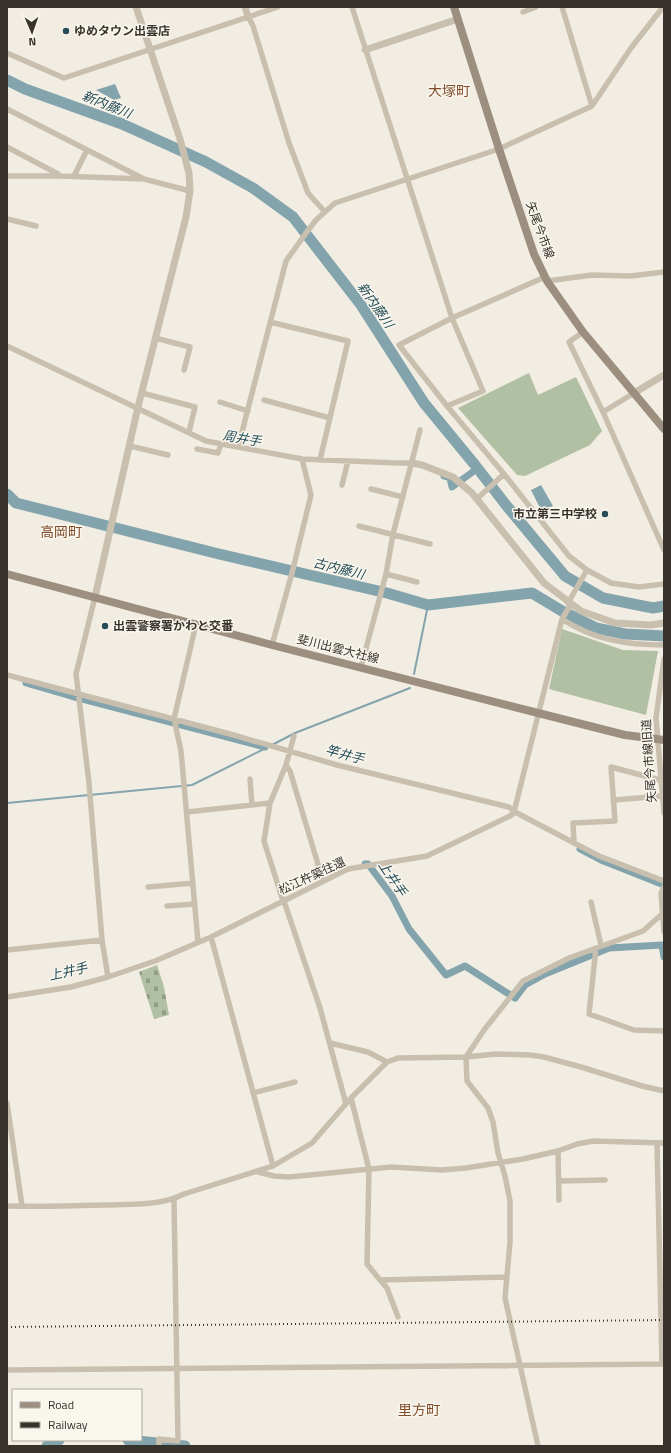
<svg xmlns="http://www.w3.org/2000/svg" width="671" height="1453" font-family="'Titillium Web','Noto Sans JP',sans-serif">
<defs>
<pattern id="cemetery-stones" width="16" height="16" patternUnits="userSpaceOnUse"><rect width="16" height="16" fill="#b1c0a2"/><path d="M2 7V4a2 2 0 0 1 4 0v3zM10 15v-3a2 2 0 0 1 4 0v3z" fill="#919d84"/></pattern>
</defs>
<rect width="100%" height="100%" fill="#f2ede2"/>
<path fill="url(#cemetery-stones)" d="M157,965l7,22 5,28 -15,4 -15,-47z"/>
<path fill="#b1c0a2" d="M529,373l9,22 38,-18 26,54 -12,14 -65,31 -8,-1 -59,-67z
M562,629l61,21 35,1 -12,64 -97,-26z"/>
<path fill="#83a4ac" d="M115,84l6,14 -7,2 -18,-10z
M541,485l12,21 -12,4 -10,-20z"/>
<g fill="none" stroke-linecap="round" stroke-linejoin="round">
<path stroke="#83a4ac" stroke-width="2" d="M414,674l14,-69
M272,745l23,-12 115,-45
M7,803l185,-18 76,-38"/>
<path stroke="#83a4ac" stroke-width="7" d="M444,476l6,2 2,9 26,-19
M26,683l45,13 194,51
M580,849l21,11 63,25
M365,864h3l24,32 17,33 37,46 19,-9 50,32 10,-13 20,-11 64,-26 53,-3 2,12"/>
<path stroke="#83a4ac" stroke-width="11" d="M7,80l18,9 97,35 84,38 47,26 40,29 68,88 63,98 51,62 31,40 59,71 38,22 50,10 11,-2
M7,494l9,9 203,51 168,39 41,12 104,-12 30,18 34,17 29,6 39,2
M128,1440l57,6
M47,1446l12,-6"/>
<path stroke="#c9bfae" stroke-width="5.5" d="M352,7l100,311 -53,27 48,61 57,68 65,82 18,14 24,13 28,4 25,-3
M562,7l30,99
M523,12l13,-5
M248,16l5,10 36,117 19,50 17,19
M7,53l57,25 214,-71
M7,109l135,69
M7,147l51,27
M7,176h53l84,3 46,12
M74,176l13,-26
M7,219l29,7
M547,281l45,-6 39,1 33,-4
M270,322l78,19 -28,119
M583,332l-14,10 34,70 61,138
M155,338l35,9 -6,23
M7,346l199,95 96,18 95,4h15
M142,393l53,14 -6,25
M264,400l66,18
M220,402l28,9
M447,406l36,-15 -31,-73 93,-41
M603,412l31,-19
M130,446l38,9
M239,447l3,-15 44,-171 20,-28 10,-13 19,-17 164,-54 93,-43 39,-58 32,-41
M197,449l21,4 3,-9
M342,485l6,-24
M371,489l32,8
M476,498l4,-2 24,-22
M359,526l71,18
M386,574l31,8
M95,597l-19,77 13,109 13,157 6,37
M568,603l19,-33
M562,619c31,21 66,26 102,26
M196,624l-22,95 7,32 17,191
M272,645l20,-72 19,-78 -9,-36
M664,659l-8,59 8,95
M361,667l25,-93 7,-40 27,-104
M7,675l223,59 107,31 172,42 6,5 84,44 65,25
M294,736l-8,29 4,6 33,110
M250,779l2,26
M614,800l48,-4
M513,810l2,-2 47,-189 9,-15
M187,812l83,-9
M574,843l-1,-20 42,-2 -4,-54 49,13
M148,887l45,-4
M664,887l-3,6 3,39
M283,901l-19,-60 6,-38 16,-38
M284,901l36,107 26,96
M591,902l10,43
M167,906l28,-2
M211,937l62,229
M596,948l-7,66 45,16 30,1
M7,950l95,-10
M7,997l64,-10 37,-10 47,-16 56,-24 137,-68 79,-13 83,-40 5,-4
M330,1043l38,9 19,10
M253,1093l42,-11
M7,1103l15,103
M657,1143l5,221
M558,1151l1,49
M258,1172l16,4 15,1 102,-10 51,3 24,-2 57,-9 35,-8 19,-7 16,-3 71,2
M559,1181l46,-1
M7,1206c33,1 65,0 98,-1 26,-1 56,1 79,-11l89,-28 39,-23 39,-45
M507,1277l-127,3 -13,-16 2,-95 -18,-71 36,-36 11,-4 68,-1 30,-3 34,1 14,2 37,10 61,19 22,5
M380,1280l7,8 11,29
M7,1370l657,-6
M159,1446v-7l19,2 -4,-242
M538,1446l-33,-148 5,-56v-41l-5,-25 -7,-23 -5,-31 -5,-14 -21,-27 -1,-24 18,-27 39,-49 46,-23 74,-27 19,-17"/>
<path stroke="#c9bfae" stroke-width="7" d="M245,7l3,9
M365,50l93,-31
M634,393l30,-18
M412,463l10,2 31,12 19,16 72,90 37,28 34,12 36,2 13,-2
M95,597l43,-190 48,-190 4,-26 -1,-18 -9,-34 -44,-132"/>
<path stroke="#9d8f7f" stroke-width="8" d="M454,7l45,142 35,105 13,27 36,51 81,97
M7,574l265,71 266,68 87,22 39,5"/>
<path stroke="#38322c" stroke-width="2" stroke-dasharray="1 3" stroke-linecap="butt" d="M7,1327l657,-7"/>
</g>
<g fill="#244c57" stroke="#f9f6ee" stroke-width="1.5">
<circle cx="66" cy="31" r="4"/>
<circle cx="605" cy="514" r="4"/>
<circle cx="105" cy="626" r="4"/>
</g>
<g text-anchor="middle" stroke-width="3" stroke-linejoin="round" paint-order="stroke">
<g font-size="12" font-weight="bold" fill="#38322c" stroke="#f9f6ee" text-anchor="start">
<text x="74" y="35">ゆめタウン出雲店</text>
<text x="597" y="518" text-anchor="end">市立第三中学校</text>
<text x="113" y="630">出雲警察署かわと交番</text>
</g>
<g font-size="12" fill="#38322c" stroke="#f9f6ee">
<text transform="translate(540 230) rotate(70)" y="4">矢尾今市線</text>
<text transform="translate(338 649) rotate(14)" y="4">斐川出雲大社線</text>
<text transform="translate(649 761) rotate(-94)" y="4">矢尾今市線旧道</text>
<text transform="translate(312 876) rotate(-25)" y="4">松江杵築往還</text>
</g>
<g font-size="13" font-style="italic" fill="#244c57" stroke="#f9f6ee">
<text transform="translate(107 104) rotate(22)" y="5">新内藤川</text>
<text transform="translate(376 305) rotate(55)" y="5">新内藤川</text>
<text transform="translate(242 438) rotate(10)" y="5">周井手</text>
<text transform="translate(339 568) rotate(14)" y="5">古内藤川</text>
<text transform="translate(345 754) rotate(15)" y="5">竿井手</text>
<text transform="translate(393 878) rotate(56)" y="5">上井手</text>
<text transform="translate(68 971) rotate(-13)" y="5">上井手</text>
</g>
<g font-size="14" fill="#814d2c" stroke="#f9f6ee">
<text x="449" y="96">大塚町</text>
<text x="61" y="537">高岡町</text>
<text x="419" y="1415">里方町</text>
</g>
</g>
<rect width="671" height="1453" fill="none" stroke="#38322c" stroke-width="16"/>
<rect x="12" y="1389" width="130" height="52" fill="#f9f6ee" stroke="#aca8a0"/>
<rect x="20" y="1402" width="20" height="6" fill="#9d8f7f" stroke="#aca8a0"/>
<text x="48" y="1409" font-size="12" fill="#38322c">Road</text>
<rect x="20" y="1422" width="20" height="6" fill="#38322c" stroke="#aca8a0"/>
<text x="48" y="1429" font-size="12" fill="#38322c">Railway</text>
<g transform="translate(32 32) rotate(178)" stroke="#f9f6ee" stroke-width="3" paint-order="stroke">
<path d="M0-3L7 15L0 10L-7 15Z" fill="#38322c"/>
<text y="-6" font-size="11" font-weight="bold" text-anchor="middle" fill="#38322c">N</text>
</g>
</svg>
